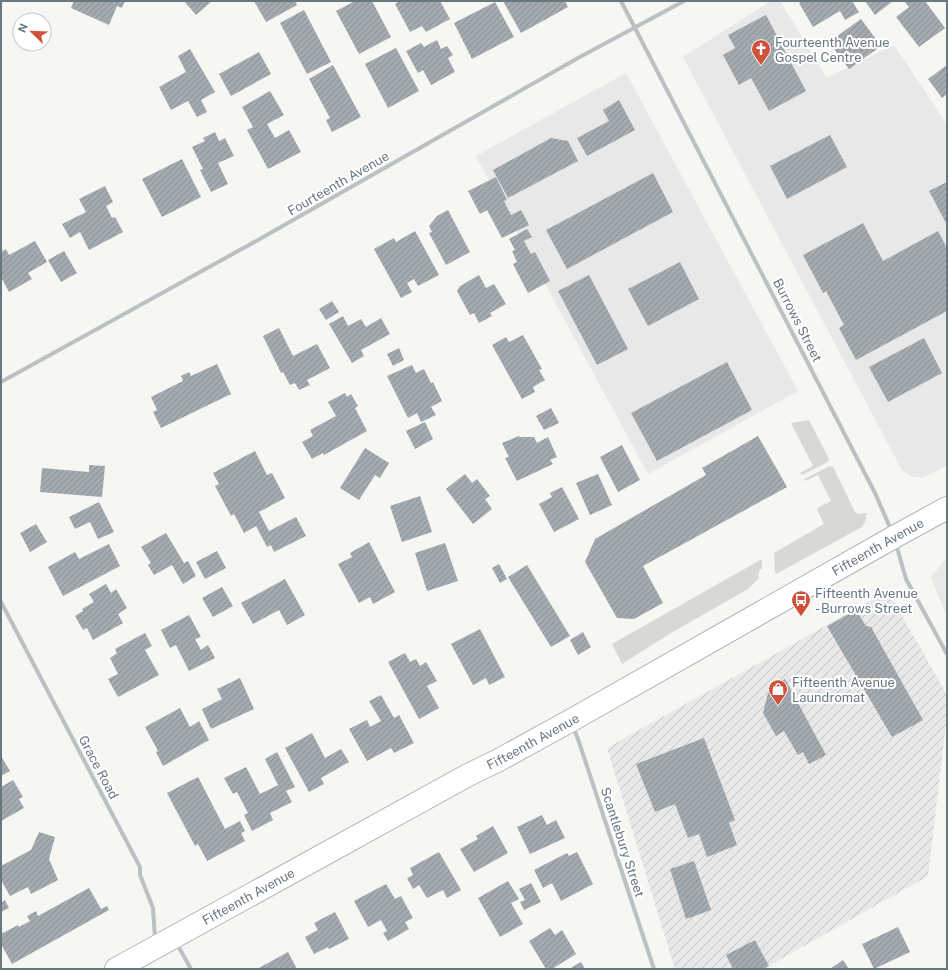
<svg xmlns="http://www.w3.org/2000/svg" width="948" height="970" font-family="'Public Sans',sans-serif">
<defs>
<pattern id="industrial-furrows" width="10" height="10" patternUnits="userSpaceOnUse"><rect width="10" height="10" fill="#e7e8e7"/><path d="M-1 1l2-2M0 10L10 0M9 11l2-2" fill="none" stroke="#bfc1c1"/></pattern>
<pattern id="building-hatch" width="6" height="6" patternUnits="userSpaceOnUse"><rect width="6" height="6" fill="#a3abb0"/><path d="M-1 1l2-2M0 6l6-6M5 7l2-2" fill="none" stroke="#899095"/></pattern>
</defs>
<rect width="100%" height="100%" fill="#f6f6f3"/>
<path fill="#e7e8e7" d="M771,1h9l47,77 67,-33 53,80v340l-24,13 -13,-2 -8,-6 -219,-413z
M626,73l172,318 -150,83 -172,-318z
M947,557v60l-16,-40z"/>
<path fill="url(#industrial-furrows)" d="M888,591l59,104v21l-19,160 -165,93h-88l-68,-221z"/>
<path fill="#d6dad3" d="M809,420l20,39 -1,3 -26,13 -2,-2 13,-7 -22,-43z
M830,466l3,1 22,45 3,2 9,-1 -2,9 -3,5 -86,47 -1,-2 -1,-19 50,-29 -7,-15 2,-2 12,-6 -13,-26 -13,6 -1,-2z
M762,559v10h-2l-2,6 1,3 -11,11 -77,44 -49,31 -10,-20z"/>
<path fill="url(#building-hatch)" d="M74,1h51l-3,7 -5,-2 -8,19 -38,-17z
M184,1h28l-16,14z
M254,1h41l2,4 -31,17z
M355,1h17l19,36 -32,17 -23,-43z
M400,1h40l10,18 -24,13 -4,-6 -12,6 -15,-28z
M503,1h62l3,6 -47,26z
M803,1h49l7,11 -14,8 -5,-9 -27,16 -14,-24z
M865,1h28l-18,14z
M904,1h21l20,27 -26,19 -23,-30 13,-10z
M495,2l19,35 -42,22 -18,-36z
M304,10l27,52 -24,12 -27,-51z
M766,15l40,76 -37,20 -18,-33 -12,7 -16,-30 12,-7 -7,-13z
M861,19l20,27 -32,23 -20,-27z
M437,40l4,9 6,-3 6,9 -5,3 7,14 -24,13 -8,-15 -5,3 -12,-22 15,-8 3,4z
M396,48l23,43 -31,17 -23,-44z
M190,49l25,43 -14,8 6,12 -10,5 -9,-16 -17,9 -12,-23 27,-15 -8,-16z
M259,52l12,22 -40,22 -12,-22z
M333,65l28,52 -29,15 -6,-12 4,-2 -21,-39z
M947,65v29l-5,4 -14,-19z
M270,91l14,24 -17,9 8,14 14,-8 12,22 -33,17 -21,-39 6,-3 -11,-20z
M619,100l16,30 -48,26 -10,-18 32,-17 -6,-11z
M215,132l4,9 6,-3 9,18 -16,7 10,21 -17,8 -11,-22 3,-1 -11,-22 13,-6 -2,-3z
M830,135l17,32 -60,32 -17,-33z
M551,138l17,3 10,20 -70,37 -15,-28z
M182,159l19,38 -39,20 -20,-38z
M653,173l20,39 -106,57 -21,-39z
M496,177l11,23 -3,1 7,14 10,-5 8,15 -27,13 -15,-28 -7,4 -12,-23z
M947,182v43l-18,-34z
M105,186l8,16 -7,4 6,12 3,-1 8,15 -34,18 -9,-18 -10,6 -8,-14 24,-12 -7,-13z
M448,210l22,42 -24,13 -17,-32 3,-1 -3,-6 8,-10z
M863,223l20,38 55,-30 9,17v63l-91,49 -17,-32 5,-3 -18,-34 -3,2 -20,-38z
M527,229l5,8 -8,4 7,13 4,-2 15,29 -22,12 -15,-29 4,-2 -5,-11 3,-1 -6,-11z
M415,231l24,44 -21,11 -4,-7 -7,4 5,9 -11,6 -27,-49 20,-11 2,4z
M35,241l12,21 -19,11 4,6 -23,13 -8,-15v-25l5,-3 3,6z
M64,251l13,22 -16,9 -13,-22z
M680,262l19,37 -51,27 -20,-37z
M479,275l7,13 8,-4 12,20 -16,9 2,3 -13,7 -5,-10 -4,2 -13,-24 3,-5z
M589,275l39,74 -31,16 -39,-74z
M332,301l7,11 -13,8 -7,-11z
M343,316l5,10 13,-7 5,8 15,-9 9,16 -29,16 3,6 -12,7 -23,-39z
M279,328l14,28 24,-12 13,24 -23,12 3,5 -11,5 -4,-7 -5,2 -7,-13 -2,1 -18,-37z
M523,335l19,34 -3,1 6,10 -12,7 2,5 -13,7 -30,-54 14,-8 3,5z
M924,338l18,35 -54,29 -19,-35z
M399,348l5,12 -11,6 -6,-12z
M727,362l25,48 -95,51 -26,-48z
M217,364l14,30 -70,34 -8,-16 4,-2 -6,-13 32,-16 -2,-5 8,-4 2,4z
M412,365l4,8 8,-4 7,14 2,-1 9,19 -11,6 5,8 -15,7 -4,-9 -9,5 -21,-42z
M345,393l2,4 4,-3 7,12 -3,2 12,23 -43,24 -1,-2 -11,6 -10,-17 11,-6 -3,-6 26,-14 -8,-14z
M551,408l8,15 -15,7 -8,-14z
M425,422l8,17 -18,10 -9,-18z
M519,436l1,1h14l3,6 11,-6 9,20 -7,3 3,4 -36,17 -12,-23 4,-1 -7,-14z
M758,436l29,51 -144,79 20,37 -29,16 -17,-1 -32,-56 10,-23 111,-64 -4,-7z
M622,445l18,35 -22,12 -18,-35z
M365,448l24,15 -9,15 -5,-3 -16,25 -19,-12z
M255,451l12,24 5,-2 13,25 -26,14 10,19 27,-14 10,19 -32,16 -3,-7 -4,2 -11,-21 -12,7 -10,-19 -3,2 -16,-30 4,-2 -6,-11z
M89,465l16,1 -3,31 -62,-5 2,-24 47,4z
M465,474l7,9 5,-4 13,17 -5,3 7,10 -19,15 -27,-35z
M598,474l14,31 -22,10 -14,-32z
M562,487l17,32 -25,13 -15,-28 13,-7 -2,-4z
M420,496l12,36 -30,10 -12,-36z
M99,502l15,30 -16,7 -8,-17 -15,7 -6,-12z
M36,524l11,18 -17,10 -10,-19z
M166,533l18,30 4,-2 8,15 -13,8 -11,-19 -18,10 -6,-10 3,-2 -10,-16z
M369,542l26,50 -22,12 -3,-7 -11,6 -21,-39 14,-7 -2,-4z
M445,543l13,38 -31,10 -12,-38z
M109,544l11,22 -57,30 -15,-29 27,-15 4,7z
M217,551l9,17 -21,11 -9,-17z
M499,564l8,15 -7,4 -8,-15z
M527,565l43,71 -19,11 -43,-70z
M285,579l20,36 -18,10 -8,-15 -26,14 -12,-21z
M106,584l5,9 5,-4 11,19 -9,6 5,9 -30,17 -6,-12 -4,2 -8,-14 8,-5 -1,-2 12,-7 -5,-8z
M222,587l11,19 -20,11 -11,-19z
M856,610l10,16 5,1 52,93 -31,17 -65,-111z
M189,615l12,22 -6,2 6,11 7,-5 7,13 -26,13 -13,-26 -6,3 -9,-18z
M480,629l25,48 -16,8 -3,-7 -13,7 -22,-41z
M583,632l8,15 -13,8 -8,-15z
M145,633l7,13 -7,4 14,25 -41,22 -10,-18 10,-5 -8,-16 7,-5 -2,-4z
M405,653l5,9 6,-3 4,7 6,-4 11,19 -10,5 12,22 -20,11 -31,-57z
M240,678l14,31 -43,20 -9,-20 20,-10 -5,-10z
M785,679l41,76 -17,9 -6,-12 -5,3 -14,-24 -8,5 -13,-23 5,-20 4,-6z
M381,695l13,23 5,-3 15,28 -20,10 -3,-5 -24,13 -18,-32 18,-9 3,7 11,-6 -12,-20z
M180,708l10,19 9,-6 10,19 -46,26 -7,-14 2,-1 -13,-24z
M312,733l13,25 16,-9 8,13 -28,16 3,6 -15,8 -24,-44z
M704,738l31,82 -6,3 8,22 -30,12 -8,-23 -11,4 -13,-34 -20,8 -19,-48z
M277,752l18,35 -9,4 6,11 -22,11 3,7 -21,11 -8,-16 4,-2 -11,-21 -4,2 -9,-16 22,-11 14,27 18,-9 -13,-26z
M1,756l9,15 -9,5z
M198,777l27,52 15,-8 5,10 -4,2 4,8 -38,20 -9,-17 -3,2 -28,-53z
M13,780l10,17 -4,2 5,9 -23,13v-34z
M542,815l5,10 9,-5 9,18 -35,16 -13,-27z
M493,826l15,27 -34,19 -14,-23 18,-10 -2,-3z
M39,832l16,5 -6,22 9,21 -27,14 -3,-7 -18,9 -9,-16v-14l30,-16z
M439,852l22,38 -14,8 -4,-8 -16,8 -8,-13 -6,4 -6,-11 6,-3 -3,-7z
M577,852l16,32 -32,17 -9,-18 -9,5 -9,-18 33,-17 2,3z
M694,861l17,49 -25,9 -16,-50z
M508,881l11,18 -8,4 12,21 -23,13 -22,-39z
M531,883l10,19 -17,8 -4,-8 5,-2 -6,-11z
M386,884l9,15 6,-3 12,22 -8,4 4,7 -21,12 -5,-8 4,-2 -6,-11 -13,7 -14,-26z
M89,888l12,21 6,-3 2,4 -97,54 -11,-20v-10l17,-9 1,2 11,-6 -3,-5 9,-5 2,5z
M5,900l4,8 -8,4v-9z
M335,912l14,27 -20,10 -1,-2 -14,7 -9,-17 13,-7 -4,-7z
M898,927l12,25 -36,17 -12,-25z
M550,928l5,7 7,-5 14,24 -24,15h-6l-17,-28z
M755,940l14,26 -6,3h-30l-7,-14z
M288,952l9,17h-40z
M843,960l6,9h-19z
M581,962l4,7h-16z"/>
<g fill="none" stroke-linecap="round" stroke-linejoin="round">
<defs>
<g id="primary">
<path id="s1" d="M116,969l354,-195 27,-13 73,-40 324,-184 53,-29"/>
</g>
</defs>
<use href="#primary" stroke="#afb5b7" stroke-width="24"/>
<path stroke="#bbc0c3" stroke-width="4" d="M621,1l254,492 17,39
M1,382l257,-142 320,-182 106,-57
M896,544l10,35 41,75
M1,602l139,265v8l13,33 2,31
M573,727l5,12 76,230
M177,944l14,25"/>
<use href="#primary" stroke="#fff" stroke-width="22"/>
</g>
<defs>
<symbol id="church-pin" viewBox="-11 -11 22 30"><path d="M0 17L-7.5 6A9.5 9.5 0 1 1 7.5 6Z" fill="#d15039" stroke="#fff"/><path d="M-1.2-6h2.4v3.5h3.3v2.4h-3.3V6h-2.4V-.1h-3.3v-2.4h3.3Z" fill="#fff"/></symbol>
<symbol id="bus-pin" viewBox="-11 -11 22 30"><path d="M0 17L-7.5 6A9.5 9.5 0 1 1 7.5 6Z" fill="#d15039" stroke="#fff"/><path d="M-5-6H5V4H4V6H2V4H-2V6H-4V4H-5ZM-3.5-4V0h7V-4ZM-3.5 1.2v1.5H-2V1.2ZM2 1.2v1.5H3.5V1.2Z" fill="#fff"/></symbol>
<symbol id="shop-pin" viewBox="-11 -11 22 30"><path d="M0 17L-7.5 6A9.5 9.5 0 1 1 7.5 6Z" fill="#d15039" stroke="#fff"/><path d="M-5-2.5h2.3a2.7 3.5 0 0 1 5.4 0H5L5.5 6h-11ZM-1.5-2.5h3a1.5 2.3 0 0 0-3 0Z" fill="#fff"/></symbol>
</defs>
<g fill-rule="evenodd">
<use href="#church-pin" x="750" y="38" width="22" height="30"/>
<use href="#bus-pin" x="790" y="589" width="22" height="30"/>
<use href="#shop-pin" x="767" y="678" width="22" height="30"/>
</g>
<g text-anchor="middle" stroke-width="4" stroke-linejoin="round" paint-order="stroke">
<g font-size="13" fill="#687881" stroke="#fff" text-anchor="start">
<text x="775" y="47">Fourteenth Avenue<tspan x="775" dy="15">Gospel Centre</tspan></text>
<text x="815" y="598">Fifteenth Avenue<tspan x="815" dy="15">- Burrows Street</tspan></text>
<text x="792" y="687">Fifteenth Avenue<tspan x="792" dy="15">Laundromat</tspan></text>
</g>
<g font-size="13" fill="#687881" stroke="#fff">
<text transform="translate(338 183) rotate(-30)" y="5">Fourteenth Avenue</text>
<text transform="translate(798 320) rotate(63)" y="5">Burrows Street</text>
<text dy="5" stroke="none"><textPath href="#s1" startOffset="871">Fifteenth Avenue</textPath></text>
<text dy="5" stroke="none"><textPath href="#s1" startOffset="475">Fifteenth Avenue</textPath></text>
<text transform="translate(99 767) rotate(62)" y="5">Grace Road</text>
<text transform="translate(623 842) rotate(72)" y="5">Scantlebury Street</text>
<text dy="5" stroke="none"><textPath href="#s1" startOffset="151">Fifteenth Avenue</textPath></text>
</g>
</g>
<rect width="948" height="970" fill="none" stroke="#687881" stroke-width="4"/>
<g transform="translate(32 32) rotate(293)"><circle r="19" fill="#ffffff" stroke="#c3c9cd"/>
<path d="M0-3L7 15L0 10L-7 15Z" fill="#d15039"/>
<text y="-6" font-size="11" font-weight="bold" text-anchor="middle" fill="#687881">N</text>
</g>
</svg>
